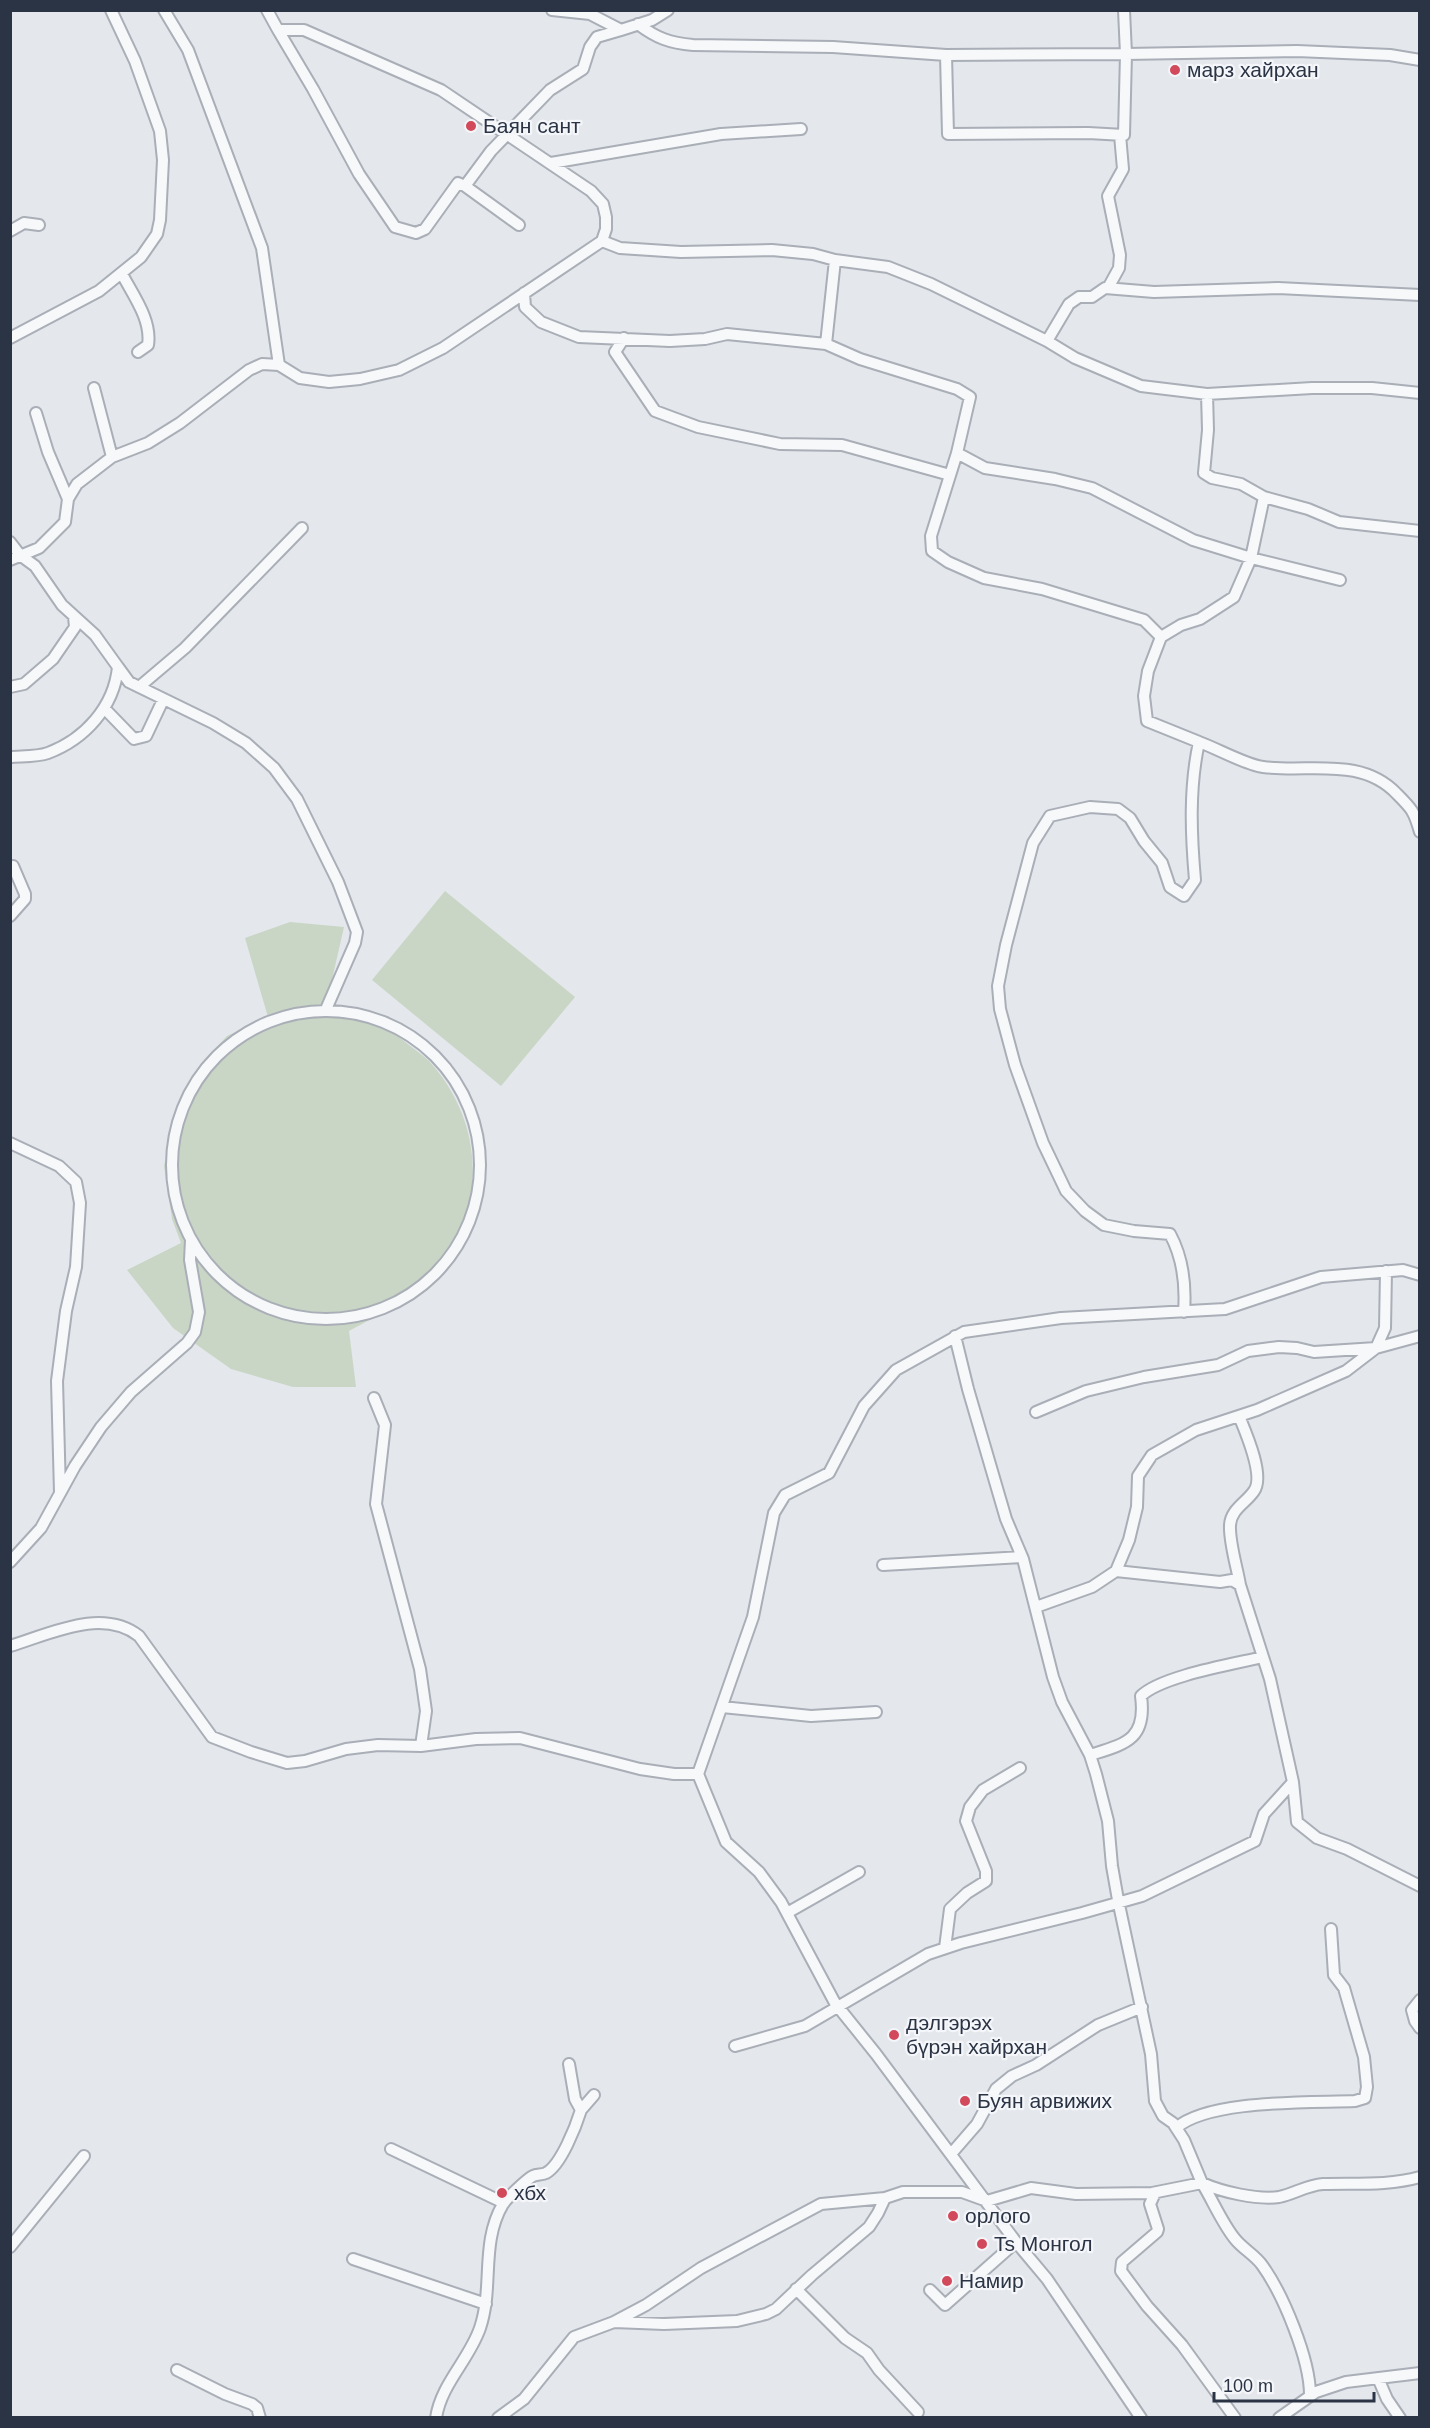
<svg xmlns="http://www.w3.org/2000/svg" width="1430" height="2428" font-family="Arial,sans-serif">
<rect width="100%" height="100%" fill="#e4e7ec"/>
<path fill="#c9d6c5" d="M445,891l130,106 -74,89 -129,-106z
M290,922l54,5 -19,83c13,2 29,2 41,6 13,4 27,17 38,25 8,7 18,13 25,20 51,56 58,133 18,197 -22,35 -63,54 -98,73l7,56h-63l-62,-18 -58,-41 -46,-58 54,-27 -9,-24 -8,-53 11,-52 24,-48 28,-30 41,-19 -23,-79z"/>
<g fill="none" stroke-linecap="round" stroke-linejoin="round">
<defs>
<path id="street" d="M164,10l24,40 74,198 17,117
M552,10l38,4 31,16 31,-10 16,-10
M638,24c18,14 32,19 55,21l140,2 113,8 180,-1 171,-3 93,4 30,5
M278,30l35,59 46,85 36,53 21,6 9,-4 33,-46 7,3 26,-35 59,-61 33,-21 7,-22 7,-10 24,-7
M946,55l2,79 140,-1 36,2 2,-81 -2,-44
M551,163l170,-29 80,-5
M465,186l54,39
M10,231l14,-8 15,2
M602,241l18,7 61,4 91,-2 41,4 22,6 53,7 43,17 116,57 28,17 66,28 66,8 105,-6h60l48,5
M122,274c11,21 30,46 26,71l-10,7
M1108,288l11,-20 1,-13 -12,-59 15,-27 -3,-34
M524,293l1,14 16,15 38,15 91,4 35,-2 22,-5 99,10 34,15 97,30 13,8 -13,56 28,15 70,11 37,9 101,52 58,18 89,22
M10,338l89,-47 42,-34 16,-23 3,-14 3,-60 -3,-29 -25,-70 -24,-51
M624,338l-9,14 40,59 43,16 82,17 62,1 108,30
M1047,341l22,-37 10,-7h13l13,-9 49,4 124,-4 142,7
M826,344l9,-84
M94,388l18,69
M1207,394l1,36 -4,43 8,5 29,6 23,13
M36,413l12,39 20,47
M957,453l-26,83 1,15 16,11 36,16 58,11 102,31 17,17
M10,542l10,13 15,11 27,39 33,30 23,32c-4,40 -33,72 -70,86 -11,4 -26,3 -38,4
M10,560l29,-12 26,-26 3,-23 9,-15 35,-27 36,-14 32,-20 69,-53 13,-6 17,1 21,13 29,4 31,-3 39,-9 44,-22 159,-107 4,-12v-12l-3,-13 -12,-13 -150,-101 -137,-60h-26l-11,-20
M118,667l11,15 84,41 33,20 28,25 23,31 41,83 19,50 -2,11 -28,64
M10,687l14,-3 29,-25 22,-32 -1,-10
M139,687l46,-39 117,-120
M104,708l30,31 12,-3 17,-36
M1199,742c17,6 47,23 64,25 46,6 98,-11 134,27 15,15 17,17 23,38
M10,916l15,-17v-5l-12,-28
M172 1165a154 154 0 1 1 308 0a154 154 0 1 1-308 0Z
M10,1143l49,23 17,16 4,21 -4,64 -10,44 -9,70 3,111
M1184,1312c2,-27 -1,-54 -14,-78l-36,-3 -30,-6 -19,-14 -19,-20 -23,-48 -28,-78 -15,-56 -2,-23 8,-41 27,-102 17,-27 40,-9 28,2 12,9 14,23 18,22 8,24 14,9 11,-16c-4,-46 -6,-92 4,-138l-52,-21 -3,-25 4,-25 13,-34 20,-12 19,-6 34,-22 17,-39 13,-61 44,12 31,13 81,9
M955,1336l13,53 38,130 17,40 30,118 9,25 28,53 6,19 12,47 4,45 6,34 33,154 4,47 8,15 10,7 11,17 18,43c20,9 55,17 77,14 15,-3 28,-12 44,-13 32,-1 65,2 97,-7
M374,1398l11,27 -9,79 44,165 6,42 -5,35
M1036,1412l50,-21 58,-14 74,-12 30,-14 31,-4 18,1 17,4 62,-4 44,-12
M1239,1416c7,17 26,60 15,75 -8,12 -23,18 -24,34 -1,17 7,42 10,60
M10,1562l31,-34 34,-62 26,-39 30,-35 56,-49 8,-11 4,-20 -9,-52 1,-20
M883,1565l139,-8
M1116,1571l13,-31 8,-33 1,-31 14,-21 44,-25 61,-20 89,-39 30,-23 9,-20 1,-57
M10,1646c40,-12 92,-39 129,-10l73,101 39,15 36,11 18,-2 41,-12 32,-4 43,1 55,-7 44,-1 120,31 34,5h24
M722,1707l89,9 65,-4
M1090,1755c35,-11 57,-15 51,-59 20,-20 93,-32 122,-39
M1293,1782l4,40 20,16 30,11 73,37
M787,1913l72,-41
M945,1948l5,-39 17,-16 19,-12v-10l-20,-50 4,-14 13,-17 37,-22
M1420,2000l-8,10 3,11 5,7
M735,2046l70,-20 123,-72 33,-11 121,-30 60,-17 113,-55 9,-27 29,-32 -23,-103 -30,-94 -8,-5 -12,2 -104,-11 -24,16 -56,20
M581,2110l13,-15
M1176,2128c33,-29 135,-25 179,-27l10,-3 2,-11 -3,-30 -20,-69 -10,-13 -3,-46
M391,2149l113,54
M951,2154l26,-30 19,-35 16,-13 24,-11 62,-40 44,-18
M1155,2193l-5,11 8,25 -1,3 -35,30 -1,9 26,35 35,39 53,73
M10,2247l74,-91
M353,2259l133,45
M796,2289l49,49 22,15 12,17 39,42
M930,2290l15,15 71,-63
M614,2322l32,-17 55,-37 120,-64 64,-6 18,-6h59l25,9 44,-13 45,6 76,-1 50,-10c11,18 20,40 33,56 8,10 20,16 27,26 21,29 48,94 48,130
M177,2370l48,24 27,10 5,4 3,10
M1378,2378l9,21 13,19
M436,2418c5,-34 33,-58 44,-90 14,-41 0,-85 23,-124 4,-6 24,-25 30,-28 4,-2 9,-1 13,-3 15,-8 30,-47 35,-63l-6,-11 -6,-35
M498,2418l26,-19 50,-62 40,-15 50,2 73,-3 29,-7 10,-5 36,-34 57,-48 9,-14 7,-15
M1141,2418l-94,-139 -31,-37 -140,-188 -41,-51 -54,-101 -22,-30 -33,-30 -28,-68 55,-157 21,-104 11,-18 44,-22 35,-67 32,-36 68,-38 97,-14 164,-9 96,-32 82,-7 17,5
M1279,2418l37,-26 30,-10 74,-9"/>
</defs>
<use href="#street" stroke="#a9aeb7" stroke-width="14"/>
<use href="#street" stroke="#f7f8fa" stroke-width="10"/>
</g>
<g fill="#d1495b" stroke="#f4f6f9" stroke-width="2">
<circle cx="1175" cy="70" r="6"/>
<circle cx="471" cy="126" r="6"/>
<circle cx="894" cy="2035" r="6"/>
<circle cx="965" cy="2101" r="6"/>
<circle cx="502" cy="2193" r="6"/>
<circle cx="953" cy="2216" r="6"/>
<circle cx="982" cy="2244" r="6"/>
<circle cx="947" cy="2281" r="6"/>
</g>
<g text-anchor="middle" stroke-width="4.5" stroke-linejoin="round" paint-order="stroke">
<g font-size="21" fill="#2b3445" stroke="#f4f6f9" text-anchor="start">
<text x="1187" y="77">марз хайрхан</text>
<text x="483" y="133">Баян сант</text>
<text x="906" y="2030">дэлгэрэх<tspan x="906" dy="24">бүрэн хайрхан</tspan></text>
<text x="977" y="2108">Буян арвижих</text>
<text x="514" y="2200">хбх</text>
<text x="965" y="2223">орлого</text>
<text x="994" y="2251">Ts Монгол</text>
<text x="959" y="2288">Намир</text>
</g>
</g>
<rect width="1430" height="2428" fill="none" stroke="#2b3445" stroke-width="24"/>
<path d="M1214 2392v9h160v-9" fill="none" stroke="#2b3445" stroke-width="3"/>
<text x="1223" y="2392" font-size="18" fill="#2b3445" stroke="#f4f6f9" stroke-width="4.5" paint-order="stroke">100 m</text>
</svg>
